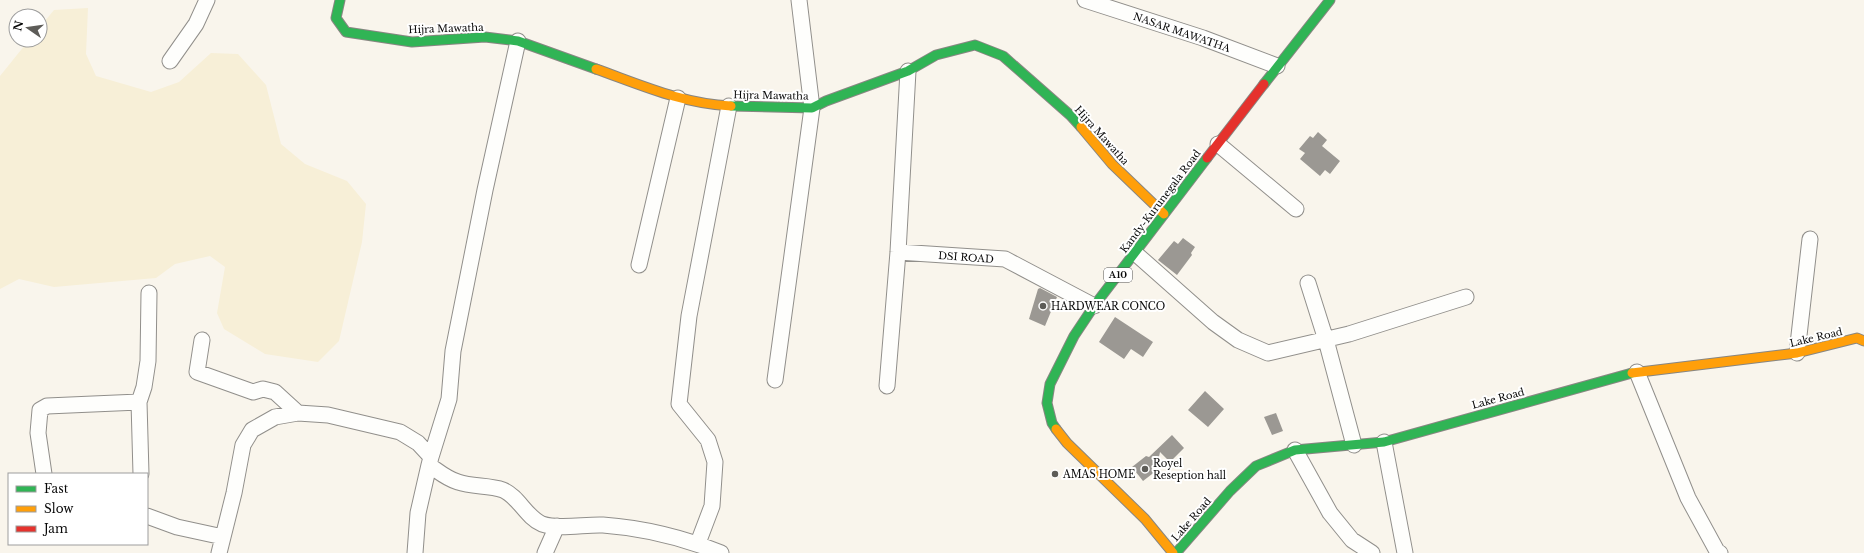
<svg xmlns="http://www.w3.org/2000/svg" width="1864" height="553" font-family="'Libre Baskerville',serif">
<rect width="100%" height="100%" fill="#f9f5ec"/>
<path fill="#f7efd7" d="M88,8l-2,46 10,22 55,16 28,-10 32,-29 27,1 28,31 15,59 24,20 42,17 19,23 -4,38 -23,99 -21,21 -53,-8 -41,-25 -7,-16 8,-46 -15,-11 -35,8 -19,14 -102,9 -35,-8 -19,10v-213l29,-36h11v-13l14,-17z"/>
<path fill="#9b9893" d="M1318,132l9,8 -5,6 18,15 -10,13 -5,-4 -5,6 -20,-17 5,-6 -6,-4 11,-13 3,2z
M1183,238l12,9 -4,6 1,2 -15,20 -19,-15 16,-19 4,3z
M1040,288l17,9 -12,29 -16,-7 9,-30z
M1115,317l38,25 -10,15 -12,-8 -7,10 -25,-17z
M1205,391l19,18 -16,18 -20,-17z
M1276,413l7,18 -11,4 -8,-18z
M1172,435l12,13 -14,14 -10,-10 -4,19 -13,10 -11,-14 14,-11 3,1z"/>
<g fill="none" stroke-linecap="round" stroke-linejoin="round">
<defs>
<path id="street" d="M1085,0l118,38 74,28
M170,61l26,-37 11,-24
M1218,144l78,65
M898,252l107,7 89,47
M1135,253l78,69 25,18 30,13 81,-19 117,-37
M639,265l39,-167
M1308,283l18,57 28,105
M202,340l-5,32 56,20 10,-3 12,3 23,21
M1797,353l13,-114
M1637,372l51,126 29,53 3,2
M775,380l37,-272 -13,-108
M887,386l11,-134 10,-181
M1384,442l21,111
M1295,450l35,63 22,27 20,13
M431,457l18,-58 4,-48 32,-161 33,-149
M44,474l-6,-41 2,-23 7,-4 92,-4
M141,474l-2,-72 5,-15 4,-26 1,-68
M147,516l30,11 46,10
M698,543l14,-37 3,-44 -7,-22 -29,-36 10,-88 40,-210
M219,553l15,-60 9,-48 9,-15 23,-13 23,-4 30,2 72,17 18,11 13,14 -2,8c9,6 18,14 29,17 14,5 31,3 45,8 16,7 23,27 39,34 16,6 44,0 61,1 41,3 81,13 118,28
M415,553l3,-40 11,-48
M545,553l12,-27"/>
<path id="fast" d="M340,0l-4,18 10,14 66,10 73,-5 33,4 78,28
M1264,84l66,-84
M731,106l81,2 14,-7 82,-30 28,-16 39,-10 28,11 67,59 11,12
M1056,429l-4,-6 -5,-20 3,-19 24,-48 20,-30 113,-148
M1176,553l54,-62 26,-25 39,-16 89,-8 248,-69"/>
<path id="slow" d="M596,69c45,16 87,35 135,37
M1081,127l31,37 52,50
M1632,373l165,-20 60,-15 7,3
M1056,429l11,14 78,76 28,34"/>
<path id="jam" d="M1207,158l57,-74"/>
</defs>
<use href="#street" stroke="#918f8b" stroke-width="17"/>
<use href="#fast" stroke="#888682" stroke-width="11"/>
<use href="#slow" stroke="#888682" stroke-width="11"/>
<use href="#jam" stroke="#888682" stroke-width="11"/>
<use href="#street" stroke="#fefefc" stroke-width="15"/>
<use href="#fast" stroke="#30b455" stroke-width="9"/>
<use href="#slow" stroke="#ff9f0a" stroke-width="9"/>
<use href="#jam" stroke="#e5322d" stroke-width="9"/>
</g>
<g fill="#5d5c58" stroke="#fff" stroke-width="1.5">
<circle cx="1043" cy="306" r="4"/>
<circle cx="1145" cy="469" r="4"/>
<circle cx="1055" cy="474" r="4"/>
</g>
<g text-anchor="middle" stroke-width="4" stroke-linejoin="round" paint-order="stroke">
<rect fill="#fff" stroke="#535353" stroke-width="1" x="1104" y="268" width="28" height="14" rx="3"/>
<g font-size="9" font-weight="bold" fill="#090909">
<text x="1118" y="278">A10</text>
</g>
<g font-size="10" fill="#090909" stroke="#fff">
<text transform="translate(446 28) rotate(-2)" y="4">Hijra Mawatha</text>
<text transform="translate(1182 32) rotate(19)" y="4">NASAR MAWATHA</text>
<text transform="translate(771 95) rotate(1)" y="4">Hijra Mawatha</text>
<text transform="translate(1102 135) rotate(48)" y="4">Hijra Mawatha</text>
<text transform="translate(1160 201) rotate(-53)" y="4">Kandy-Kurunegala Road</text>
<text transform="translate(966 257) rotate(4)" y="4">DSI ROAD</text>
<text transform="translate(1816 337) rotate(-13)" y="4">Lake Road</text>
<text transform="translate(1498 398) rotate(-15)" y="4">Lake Road</text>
<text transform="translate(1191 519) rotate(-49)" y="4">Lake Road</text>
</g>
<g font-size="10" fill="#090909" stroke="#fff" text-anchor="start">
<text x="1051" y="310">HARDWEAR CONCO</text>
<text x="1153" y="467">Royel<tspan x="1153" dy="12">Reseption hall</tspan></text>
<text x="1063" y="478">AMAS HOME</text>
</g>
</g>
<rect x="8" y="473" width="140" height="72" fill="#ffffff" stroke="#9d9d9d"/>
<rect x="16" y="486" width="20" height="6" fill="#30b455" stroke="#9d9d9d"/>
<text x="44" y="493" font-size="12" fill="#090909">Fast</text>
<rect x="16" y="506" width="20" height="6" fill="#ff9f0a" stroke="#9d9d9d"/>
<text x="44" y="513" font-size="12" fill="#090909">Slow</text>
<rect x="16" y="526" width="20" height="6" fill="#e5322d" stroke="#9d9d9d"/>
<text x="44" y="533" font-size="12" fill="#090909">Jam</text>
<g transform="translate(28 28) rotate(283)"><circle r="19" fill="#ffffff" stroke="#9d9d9d"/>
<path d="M0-3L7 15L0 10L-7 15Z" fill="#5d5c58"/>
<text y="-6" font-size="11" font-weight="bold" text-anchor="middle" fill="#090909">N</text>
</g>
</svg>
